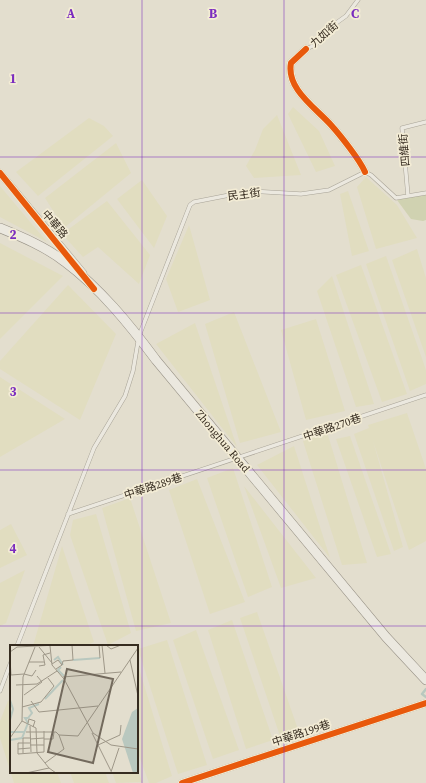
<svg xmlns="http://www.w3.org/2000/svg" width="426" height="783" font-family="'Source Serif 4','Noto Sans TC',serif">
<rect width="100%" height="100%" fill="#e3dece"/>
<path fill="#e1ddc0" d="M293,107l26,24 16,35 -19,6 -28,-58z
M277,115l24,60 -47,3 -8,-12 9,-16 8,-21z
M89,118l15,8 9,10 -75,60 -22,-24z
M116,143l15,30 -67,55 -19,-30z
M366,177l31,28 20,33 -41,11 -19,-62z
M142,180l25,36 -13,32 -37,-49z
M0,186l47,56 -47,-25z
M348,191l21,60 -17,5 -12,-62z
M107,201l43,54 -11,29 -41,-37 -15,10 -21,-23z
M189,225l21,75 -32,12 -12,-33z
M0,243l63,33 -63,63z
M417,249l9,29v79l-34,-97z
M386,256l40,114v14l-16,7 -44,-127z
M361,265l46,129 -25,8 -46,-127z
M332,276l42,128 -18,3 -39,-116z
M68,285l48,49 -36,86 -80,-51v-8z
M234,312l47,120 -41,11 -35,-119z
M316,319l29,92 -39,9 -25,-90z
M195,323l42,124 -81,-103z
M0,377l65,42 -65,38z
M407,413l19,56v72l-17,9 -36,-109 30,106 -9,4 -40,-117 15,-6 -1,-3z
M327,432l40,131 -25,2 -39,-124z
M350,436l41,118 -14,3 -41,-118z
M294,446l36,112 -73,-93z
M233,468l39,119 -24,10 -41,-119z
M197,479l48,123 -35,12 -41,-124z
M244,486l72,92 -35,10z
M130,498l41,125 -35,8 -34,-123z
M96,514l35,119 -23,12 -38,-110 3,-15z
M11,524l16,31 -27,13v-38z
M62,546l32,96 -10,4h-51z
M25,570l-19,53 -6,3v-43z
M257,612l43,123 -19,4 -41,-121z
M232,620l41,120 -27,9 -38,-119z
M196,630l43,120 -26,9 -40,-119z
M167,640l40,125 -29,9 -40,-125z
M137,662l35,114 -16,7h-7l-12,-33z
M11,699v73h46l4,11h-47l-14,-45v-17l8,-20z
M137,768l5,14 -26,1 -4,-11h25z
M70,772h35l4,11h-35z"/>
<path fill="#d0d2b1" d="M426,194v26l-3,1 -12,-2 -14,-19z"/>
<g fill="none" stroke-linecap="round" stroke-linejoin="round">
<path stroke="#b9c8bf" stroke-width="2.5" d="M426,689l-4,5 4,3"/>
<defs>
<path id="service" d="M306,49l9,-4 17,-19 14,-10 12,-16
M408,196l-6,-68 24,-6
M68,514l358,-119
M17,646l77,-198 31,-52 8,-25 6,-35 51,-131 4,-3 56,-11 51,3 28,-4 36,-18 6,3 25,23 30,-5
M0,691l11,-29"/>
<path id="minor" d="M306,49l-15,14c-5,26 25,45 40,62 9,10 29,35 34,47
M0,173l83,100
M182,783l244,-80"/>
<path id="secondary" d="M0,228c22,9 46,19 65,34 35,26 65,63 91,98l230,277 40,43"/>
</defs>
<use href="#service" stroke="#a8a397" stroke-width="4.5"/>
<use href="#minor" stroke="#a8a397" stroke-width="8"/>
<use href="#secondary" stroke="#989287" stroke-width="10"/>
<use href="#service" stroke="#ebe8df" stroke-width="3.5"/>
<use href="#minor" stroke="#ebe8df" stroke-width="7"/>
<use href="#secondary" stroke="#ebe8df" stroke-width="9"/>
<defs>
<path id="cycleway" d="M306,49l-15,14c-5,26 25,45 40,62 9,10 29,35 34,47
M0,173l94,116
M182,783l244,-80"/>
</defs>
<use href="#cycleway" stroke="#f3ecd5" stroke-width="8"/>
<use href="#cycleway" stroke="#e8590c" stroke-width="6"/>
</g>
<path fill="none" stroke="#7b2cbf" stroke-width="1" stroke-opacity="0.55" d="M142,0v783M284,0v783M0,157h426M0,313h426M0,470h426M0,626h426"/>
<g text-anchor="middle" stroke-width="3.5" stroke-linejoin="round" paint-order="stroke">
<g font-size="11" fill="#362c20" stroke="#f3ecd5">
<text transform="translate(324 34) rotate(-41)" y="4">九如街</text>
<text transform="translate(404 150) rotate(-95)" y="4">四維街</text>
<text transform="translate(244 194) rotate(-7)" y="4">民主街</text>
<text transform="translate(55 224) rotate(50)" y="4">中華路</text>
<text transform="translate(332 427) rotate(-19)" y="4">中華路270巷</text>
<text transform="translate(223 441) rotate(50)" y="4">Zhonghua Road</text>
<text transform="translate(153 486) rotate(-18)" y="4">中華路289巷</text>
<text transform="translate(301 733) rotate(-18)" y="4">中華路199巷</text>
</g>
</g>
<g transform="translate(10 645)">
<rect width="128" height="128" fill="#e3dece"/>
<path d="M128,63v65h-5l-11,-34 10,-27z" fill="#b9c8bf"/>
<path fill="none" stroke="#b9c8bf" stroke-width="2" d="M44,15l4,-3 5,8M63,15l27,-2M51,22l-3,3 6,6M35,54l18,-19M0,55l3,9 -3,11M0,87h14M0,95l12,-2 6,-15 -3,-5h3l4,-5 -3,-5 10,-4"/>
<path fill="none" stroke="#9e9788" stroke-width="1" d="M89,0l1,13M92,0l3,28M96,0l5,4 10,-4M40,1l2,19 12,14 29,54 18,12 27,4M29,2l13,16M0,7l7,-5 40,-2M0,14l1,16M120,15l8,36M19,17h15M42,19l6,-4 4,5 -6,4M52,20l1,-4 10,-1 -1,-15M29,21l6,-1 -2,-10 7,-2M14,29l8,2 4,-6M1,30l13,-1M53,32l58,-5M6,40l21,-1 20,-13M14,50l18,-13 -5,-6M21,56l8,11 59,-6M12,62l19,-5 13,-16 -6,-8M12,76l14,7 1,25 12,15M18,78l1,-4 6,2 -2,6M20,81l1,26M34,86v21M16,87h30l3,3 19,1 60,-88M82,88l19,38M0,93l12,-17 1,-44 12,-30M20,94l14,-1M34,94h9l1,-7M20,98h-12v11l26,-2M20,100h14M88,100l22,-10 1,-10M8,104l12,-1M13,108v-15h7M35,118l19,-14 -5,-14M101,127l8,-24M16,128l23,-5 7,5"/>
<path fill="#736a5d" fill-opacity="0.15" stroke="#736a5d" stroke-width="2" d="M57,24l46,10 -20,84 -45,-11z"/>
<rect width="128" height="128" fill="none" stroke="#362c20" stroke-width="2"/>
</g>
<g font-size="13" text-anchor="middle" font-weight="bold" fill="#7b2cbf" stroke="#f3ecd5" stroke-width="3.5" stroke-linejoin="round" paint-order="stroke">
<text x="71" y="18">A</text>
<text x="213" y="18">B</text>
<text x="355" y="18">C</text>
<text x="13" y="83">1</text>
<text x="13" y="239">2</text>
<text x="13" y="396">3</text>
<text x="13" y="553">4</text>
</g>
</svg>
